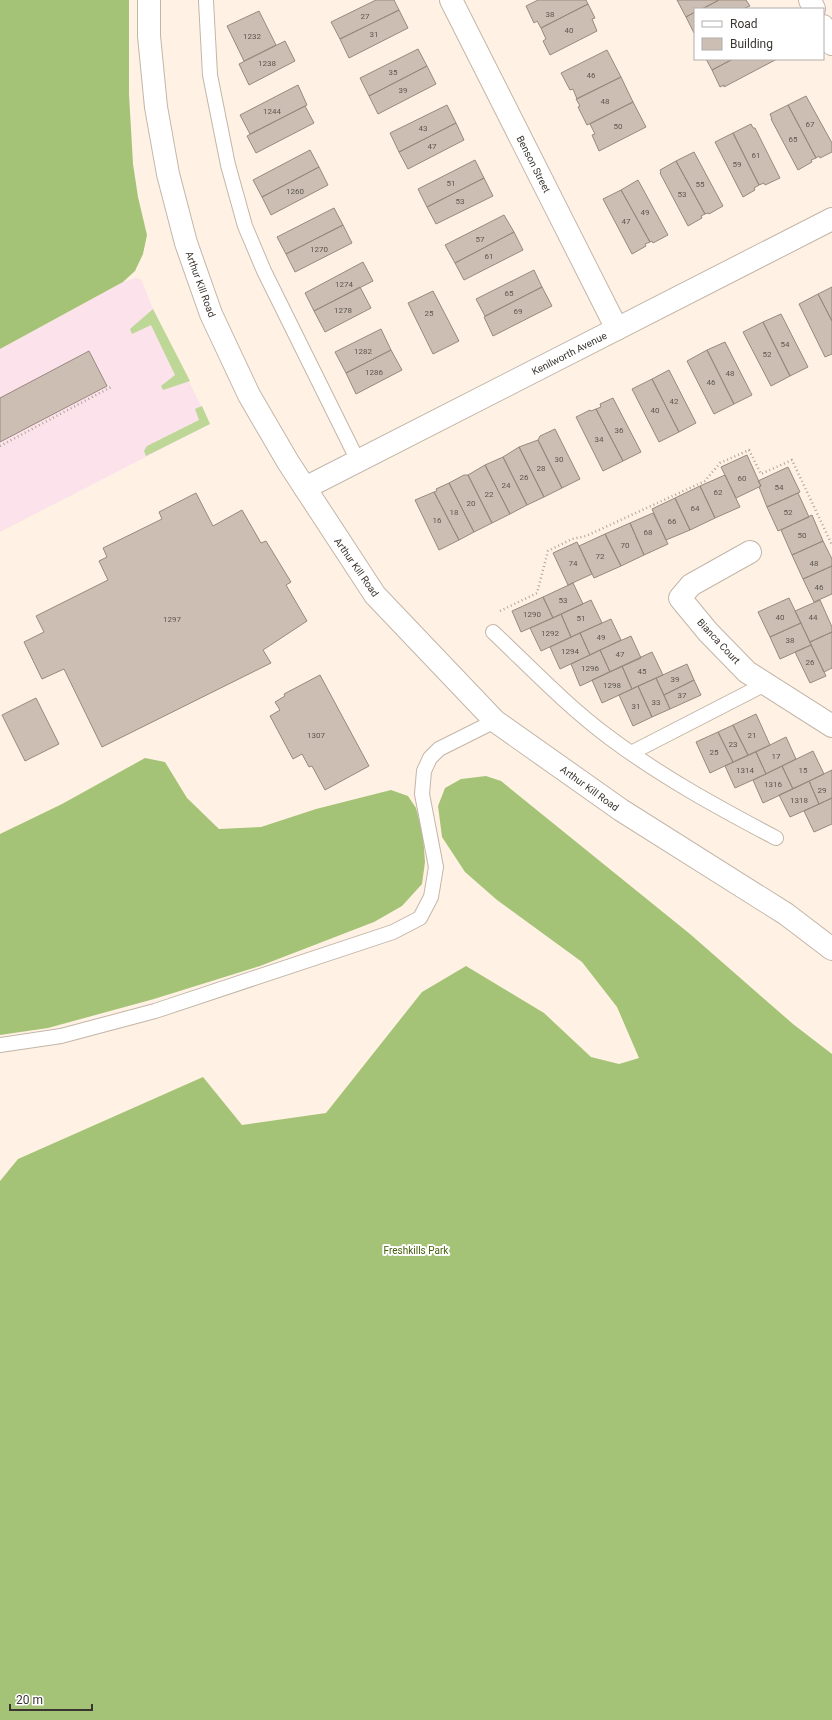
<svg xmlns="http://www.w3.org/2000/svg" width="832" height="1720" font-family="Roboto,sans-serif">
<rect width="100%" height="100%" fill="#fff2e4"/>
<path fill="#fce2ea" d="M135,278l6,1 12,30 57,115 -210,108v-183l123,-67z"/>
<path fill="#bdd797" d="M153,309l37,72 -27,9 -2,-4 14,-11 -24,-50 -19,9 -2,-5z
M202,406l8,18 -64,32 -2,-5 3,-5 52,-26 -4,-11z"/>
<path fill="#a5c376" d="M0,0h129v94l4,70 5,33 9,38 -4,19 -8,17 -12,11 -123,67z
M145,758l20,4 22,36 32,31 42,-2 55,-18 75,-19 17,6 8,12 7,27 2,27 -3,22 -20,22 -28,16 -114,44 -106,33 -106,29 -48,7v-201l62,-30z
M486,776l15,5 189,153 103,90 39,30v666h-832v-539l18,-22 185,-82 39,48 84,-12 96,-121 44,-26 78,47 47,44 28,7 20,-6 -22,-51 -35,-45 -85,-62 -32,-28 -23,-35 -4,-31 7,-18 16,-9z"/>
<path fill="#ccbeb2" stroke="#97897e" d="M376,0h18l5,10 -59,29 -9,-17z
M538,0h48l2,4 -47,24 -4,-7 -3,2 -8,-17z
M677,0h42l-17,9h-7v3l-9,5z
M719,0h27l4,6 -7,3h-41z
M588,4l7,14 -3,1 5,12 -47,24 -7,-14 3,-2 -5,-11z
M399,10l9,18 -59,30 -9,-19z
M259,11l17,34 -32,16 -17,-35z
M695,12v20l-1,1 -8,-16z
M285,41l10,20 -46,24 -10,-21z
M418,49l9,17 -58,30 -9,-18z
M607,50l14,27 -44,22 -4,-10 -3,1 -9,-17z
M706,59h27l-21,11z
M733,59h44l-53,28v-2l-4,2 -8,-17z
M427,66l9,18 -58,30 -9,-18z
M621,77l12,25 -46,23 -9,-18 2,-1 -4,-7z
M298,85l9,20 -57,29 -10,-19z
M806,96l26,47v9l-12,6 -1,-2 -3,2 -28,-53z
M633,102l13,25 -47,24 -7,-16 3,-1 -5,-10z
M447,105l9,18 -57,29 -9,-19z
M788,105l28,53 -5,2 1,2 -14,8 -27,-51h1l-2,-5z
M305,106l9,17 -58,30 -9,-17z
M456,123l8,17 -56,29 -9,-17z
M751,124l2,4h2l25,50 -15,7 -1,-2 -5,2 -26,-52z
M733,133l26,52 -5,3 1,2 -12,7 -28,-55z
M310,150l9,17 -57,30 -9,-17z
M694,152l29,54 -14,8 -1,-1 -3,1 -29,-53z
M475,160l9,18 -57,29 -9,-18z
M676,161l29,53 -4,2 1,2 -14,8 -28,-53 1,-1 -1,-2z
M319,167l9,18 -57,30 -9,-18z
M484,178l9,18 -57,28 -9,-17z
M638,180l30,55 -15,8 -1,-2 -2,1 -29,-52z
M621,190l29,52 -5,2 1,2 -14,8 -29,-55z
M334,208l9,17 -57,29 -9,-17z
M504,215l10,17 -59,31 -10,-18z
M343,225l9,18 -57,29 -9,-18z
M514,232l9,18 -59,30 -9,-17z
M363,262l10,19 -59,30 -9,-18z
M534,270l8,17 -57,29 -9,-17z
M360,287l11,21 -46,24 -11,-21z
M542,287l10,19 -59,30 -9,-19z
M832,287v34l-14,-27z
M433,291l26,50 -26,13 -25,-51z
M818,294l14,27v33l-7,3 -26,-53z
M781,314l27,53 -18,9 -27,-54z
M763,322l27,54 -19,10 -28,-54z
M381,329l10,21 -45,23 -11,-21z
M725,342l27,53 -18,9 -27,-54z
M391,350l11,20 -46,24 -10,-21z
M707,350l27,54 -20,10 -27,-53z
M89,351l18,35 -107,56v-44z
M669,370l27,53 -17,9 -27,-53z
M652,379l27,53 -20,10 -27,-53z
M613,398l28,54 -18,9 -27,-52 5,-2 -1,-3z
M596,409l27,52 -20,10 -27,-54 14,-7 1,1z
M555,429l25,50 -18,9 -24,-48 2,-4z
M538,440l24,48 -18,9 -25,-50z
M519,447l25,50 -17,8 -24,-48z
M747,455l14,31 -25,12 -15,-31z
M503,457l24,48 -17,9 -25,-49z
M485,465l25,49 -18,9 -24,-48z
M788,467l12,25 -33,15 -8,-20 2,-1 -3,-5z
M464,475h4l24,48 -18,9 -25,-49z
M725,475l15,32 -25,11 -15,-32z
M449,483l25,49 -15,8 -25,-48 3,-1 -1,-2z
M700,486l15,32 -25,12 -15,-32z
M434,492l25,48 -20,10 -24,-50z
M196,493l17,33 29,-16 19,33 5,-2 25,41 -5,3 21,36 -44,29 8,13 -169,84 -38,-78 -22,10 -18,-37 20,-10 -8,-16 72,-36 -9,-19 8,-4 -4,-9 59,-29 -3,-7z
M798,493l11,24 -31,14 -11,-24z
M675,498l15,32 -24,10 -14,-31z
M653,513l15,31 -24,11 -14,-32z
M812,515l11,26 -31,14 -11,-25z
M630,523l14,32 -23,11 -16,-32z
M605,534l16,32 -27,12 -15,-32z
M823,541l9,18v7l-29,13 -11,-24z
M577,542l15,32 -24,11 -15,-32z
M832,566v28l-18,8 -11,-23z
M573,583l10,21 -30,14 -10,-21z
M543,597l10,21 -32,14 -9,-21z
M789,598l12,25 -31,14 -12,-25z
M591,600l11,23 -31,14 -10,-23z
M820,600l12,27v5l-22,10 -15,-31z
M561,614l10,23 -30,14 -11,-23z
M611,619l10,21 -31,15 -10,-22z
M801,623l10,22 -31,14 -10,-22z
M832,632v36l-8,4 -14,-30z
M580,633l10,22 -30,14 -10,-22z
M631,636l10,22 -31,14 -10,-22z
M811,645l15,31 -16,7 -15,-31z
M600,650l10,22 -30,14 -9,-22z
M652,652l11,23 -31,14 -10,-23z
M687,664l7,16 -30,15 -8,-17z
M622,666l10,23 -30,14 -10,-23z
M320,675l49,91 -44,24 -13,-24 -3,1 -7,-13 -9,5 -23,-43 10,-6 -5,-8 10,-6 -1,-2z
M656,678l14,31 -18,8 -14,-31z
M694,680l7,15 -31,14 -6,-14z
M638,686l14,31 -19,9 -14,-31z
M36,698l23,46 -34,17 -23,-46z
M756,714l14,31 -22,10 -15,-30z
M733,725l15,30 -15,7 -15,-30z
M718,732l15,30 -23,11 -14,-31z
M786,737l10,22 -30,15 -10,-22z
M813,751l11,23 -31,15 -11,-23z
M756,752l10,22 -31,14 -10,-22z
M782,766l11,23 -30,14 -10,-23z
M832,770v28l-13,6 -10,-23z
M809,781l10,23 -29,13 -11,-22z
M832,798v26l-18,8 -10,-21z"/>
<g fill="none" stroke-linecap="round" stroke-linejoin="round">
<defs>
<path id="lane" d="M206,1l4,74 18,90 17,61 19,45 94,190
M493,632c38,36 75,75 117,106 52,39 109,70 166,100
M631,753l134,-69
M0,1045l61,-9 94,-25 238,-79 27,-14 11,-21 5,-30 -14,-73 2,-23 6,-13 9,-9 56,-28"/>
<path id="street" d="M451,0l166,329
M810,0l4,9
M823,26l9,18
M305,488l527,-269
M750,552l-59,33 -11,13 28,34 39,40 85,54"/>
<path id="secondary" d="M149,0v36l7,71 12,67 18,69 25,71 38,81 39,67 87,133 120,126 126,89 165,104 46,35"/>
</defs>
<use href="#lane" stroke="#c2b6a9" stroke-width="16"/>
<use href="#street" stroke="#c2b6a9" stroke-width="24"/>
<use href="#secondary" stroke="#c2b6a9" stroke-width="24"/>
<path stroke="#afa59b" stroke-width="2.5" stroke-dasharray="1 3" stroke-linecap="butt" d="M0,446l111,-59
M500,611l37,-18 11,-42 24,-12 14,-3 119,-55 15,-18 29,-13 12,24 31,-14 40,85"/>
<use href="#lane" stroke="#fff" stroke-width="14"/>
<use href="#street" stroke="#fff" stroke-width="22"/>
<use href="#secondary" stroke="#fff" stroke-width="22"/>
</g>
<g text-anchor="middle" stroke-width="4" stroke-linejoin="round" paint-order="stroke">
<g font-size="8" fill="#5e5750">
<text x="550" y="17">38</text>
<text x="365" y="19">27</text>
<text x="569" y="33">40</text>
<text x="374" y="37">31</text>
<text x="252" y="39">1232</text>
<text x="267" y="66">1238</text>
<text x="393" y="75">35</text>
<text x="591" y="78">46</text>
<text x="403" y="93">39</text>
<text x="605" y="104">48</text>
<text x="272" y="114">1244</text>
<text x="810" y="127">67</text>
<text x="618" y="129">50</text>
<text x="423" y="131">43</text>
<text x="793" y="142">65</text>
<text x="432" y="149">47</text>
<text x="756" y="158">61</text>
<text x="737" y="167">59</text>
<text x="451" y="186">51</text>
<text x="700" y="187">55</text>
<text x="295" y="194">1260</text>
<text x="682" y="197">53</text>
<text x="460" y="204">53</text>
<text x="645" y="215">49</text>
<text x="626" y="224">47</text>
<text x="480" y="242">57</text>
<text x="319" y="252">1270</text>
<text x="489" y="259">61</text>
<text x="344" y="287">1274</text>
<text x="509" y="296">65</text>
<text x="343" y="313">1278</text>
<text x="518" y="314">69</text>
<text x="429" y="316">25</text>
<text x="785" y="347">54</text>
<text x="363" y="354">1282</text>
<text x="767" y="357">52</text>
<text x="374" y="375">1286</text>
<text x="730" y="376">48</text>
<text x="711" y="385">46</text>
<text x="674" y="404">42</text>
<text x="655" y="413">40</text>
<text x="619" y="433">36</text>
<text x="599" y="442">34</text>
<text x="559" y="462">30</text>
<text x="541" y="471">28</text>
<text x="524" y="480">26</text>
<text x="742" y="481">60</text>
<text x="506" y="488">24</text>
<text x="779" y="490">54</text>
<text x="718" y="495">62</text>
<text x="489" y="497">22</text>
<text x="471" y="506">20</text>
<text x="695" y="511">64</text>
<text x="454" y="515">18</text>
<text x="788" y="515">52</text>
<text x="437" y="523">16</text>
<text x="672" y="524">66</text>
<text x="648" y="535">68</text>
<text x="802" y="538">50</text>
<text x="625" y="548">70</text>
<text x="600" y="559">72</text>
<text x="573" y="566">74</text>
<text x="814" y="566">48</text>
<text x="819" y="590">46</text>
<text x="563" y="603">53</text>
<text x="532" y="617">1290</text>
<text x="780" y="620">40</text>
<text x="813" y="620">44</text>
<text x="581" y="621">51</text>
<text x="172" y="622">1297</text>
<text x="550" y="636">1292</text>
<text x="601" y="640">49</text>
<text x="790" y="643">38</text>
<text x="570" y="654">1294</text>
<text x="620" y="657">47</text>
<text x="810" y="665">26</text>
<text x="590" y="671">1296</text>
<text x="642" y="674">45</text>
<text x="675" y="682">39</text>
<text x="612" y="688">1298</text>
<text x="682" y="698">37</text>
<text x="656" y="705">33</text>
<text x="636" y="709">31</text>
<text x="316" y="738">1307</text>
<text x="752" y="738">21</text>
<text x="733" y="747">23</text>
<text x="714" y="755">25</text>
<text x="776" y="759">17</text>
<text x="745" y="773">1314</text>
<text x="803" y="773">15</text>
<text x="773" y="787">1316</text>
<text x="822" y="793">29</text>
<text x="799" y="803">1318</text>
</g>
<g font-size="10" fill="#3a3530" stroke="#fff">
<text transform="translate(534 164) rotate(63)" y="4">Benson Street</text>
<text transform="translate(201 284) rotate(70)" y="4">Arthur Kill Road</text>
<text transform="translate(569 353) rotate(-27)" y="4">Kenilworth Avenue</text>
<text transform="translate(357 567) rotate(55)" y="4">Arthur Kill Road</text>
<text transform="translate(719 641) rotate(47)" y="4">Bianca Court</text>
<text transform="translate(590 788) rotate(36)" y="4">Arthur Kill Road</text>
</g>
<g font-size="10" fill="#455f09" stroke="#fff">
<text x="416" y="1254">Freshkills Park</text>
</g>
</g>
<rect x="694" y="8" width="130" height="52" fill="#ffffff" stroke="#b0aeac"/>
<rect x="702" y="21" width="20" height="6" fill="#ffffff" stroke="#b0aeac"/>
<text x="730" y="28" font-size="12" fill="#3a3530">Road</text>
<rect x="702" y="38" width="20" height="12" fill="#ccbeb2" stroke="#b0aeac"/>
<text x="730" y="48" font-size="12" fill="#3a3530">Building</text>
<path d="M10 1704v6h82v-6" fill="none" stroke="#3a3530" stroke-width="2"/>
<text x="16" y="1704" font-size="12" fill="#3a3530" stroke="#ffffff" stroke-width="3" paint-order="stroke">20 m</text>
</svg>
